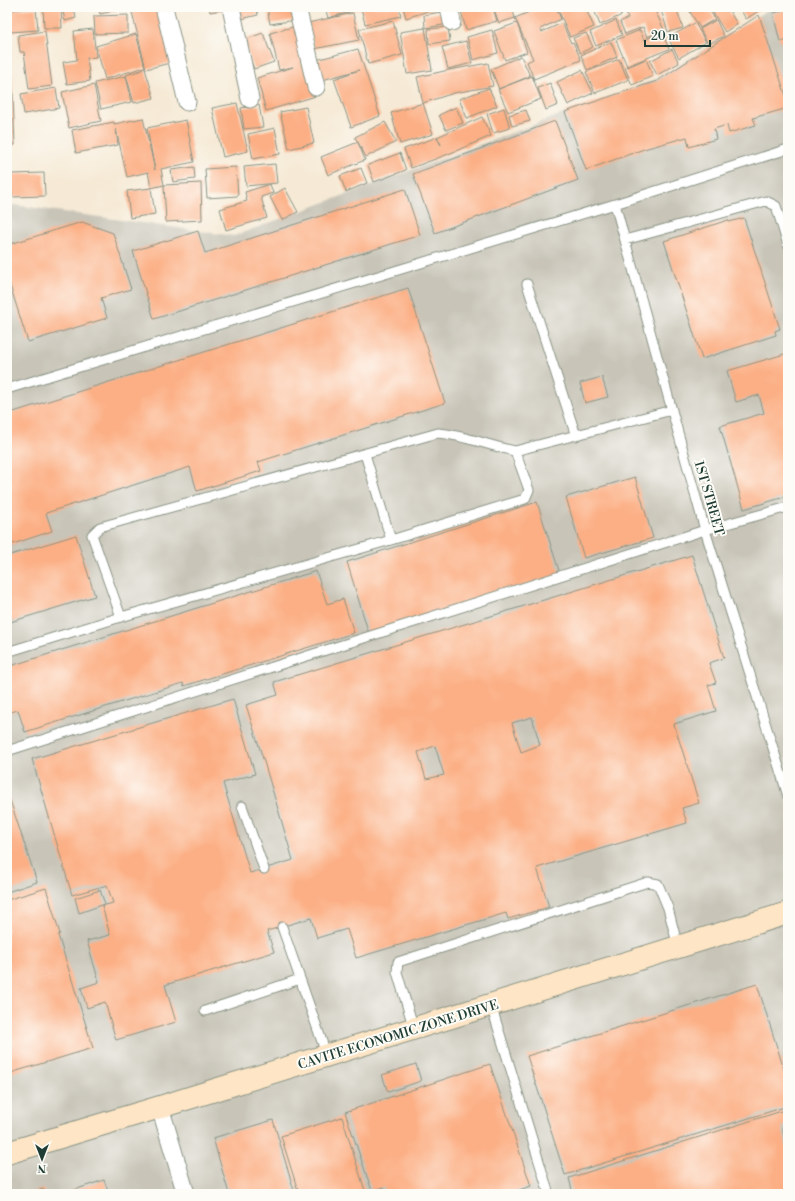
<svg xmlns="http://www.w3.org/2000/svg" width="795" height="1201" font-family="'Libre Bodoni',serif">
<rect width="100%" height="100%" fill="#fdfcf7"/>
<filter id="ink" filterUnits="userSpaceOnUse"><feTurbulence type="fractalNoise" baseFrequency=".025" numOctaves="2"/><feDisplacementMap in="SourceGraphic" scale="8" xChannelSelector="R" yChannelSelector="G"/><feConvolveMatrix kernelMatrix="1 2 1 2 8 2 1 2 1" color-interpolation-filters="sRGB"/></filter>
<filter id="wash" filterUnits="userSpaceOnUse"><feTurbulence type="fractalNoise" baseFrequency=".012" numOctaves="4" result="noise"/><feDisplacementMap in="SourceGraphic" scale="16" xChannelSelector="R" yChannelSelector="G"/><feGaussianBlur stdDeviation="0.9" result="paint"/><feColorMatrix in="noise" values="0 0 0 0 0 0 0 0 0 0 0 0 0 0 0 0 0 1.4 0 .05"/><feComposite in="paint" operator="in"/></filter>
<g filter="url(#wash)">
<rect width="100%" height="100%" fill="#f6ead6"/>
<path fill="#c8c4b8" d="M772,7h16v1187h-781v-990l227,32 423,-157z"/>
<g id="blocks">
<path fill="#fcaf84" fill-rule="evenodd" d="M43,7h18l1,21h-18z
M62,7h12l2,11 -11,3z
M82,7h13v1l-12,2z
M98,7h30v1l-28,6z
M136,7h25l13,55 -28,7 -15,-61z
M209,7h19v2l-18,3z
M234,7h22l2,8 -21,5z
M267,7h26l3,13 -26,4z
M325,7h34l1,2 -32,9z
M368,7h31l2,9 -36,8 -4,-16z
M403,7h38l-35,11z
M460,7h33l4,14 -31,9z
M493,7h19l3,11 -16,5z
M541,7h15l5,12 -21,10 2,3 20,-9 9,20 2,-1 8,18 -47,19 -7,-17 6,-3 -18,-41z
M557,7h28l9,20 -24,10z
M593,7h26l3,8 -22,10z
M623,7h22l1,4 8,-3 10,22 -17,7 -4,-10 -18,7 -5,-12 8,-4z
M660,7h16l7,21 -15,4z
M699,7h9l7,12 -15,9 -10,-16z
M719,7h8l10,17 -12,8 -13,-21z
M739,7h26l-19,12z
M781,7h7v33l-8,2 -7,-29 9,-2z
M36,8l2,22 -28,2 -2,-22z
M447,11l2,13 -24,4 -1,-13z
M353,13l6,27 -45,9 -6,-26z
M128,15v18l-33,1 -1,-18z
M759,15l29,87v6l-35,10 3,7 -27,8 -2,-8 -13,4 2,10 -27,8 -2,-10 -43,12 -58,21 -21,-58 58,-20 34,-11z
M616,20l6,15 -26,11 -6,-14z
M716,20l8,16 -16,8 -8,-15z
M393,21l9,34 -34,9 -9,-35z
M517,23l10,29 -22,8 -11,-29z
M695,23l11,19 -27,16 -11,-20z
M296,26l20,70 -50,15 -9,-33 36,-11 -14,3 -9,-37z
M448,27l2,14 -21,3 -1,-15z
M425,28l7,42 -25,4 -7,-42z
M93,29l3,28 -9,1 3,23 -23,3 -4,-22 14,-2 -3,-29z
M492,30l6,23 -25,7 -6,-23z
M640,30l4,10 18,-8 7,17 -42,17 -11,-26z
M45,31l7,55 -23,3 -5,-37h-4l-2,-17z
M263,33l11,29 -20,7 -11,-29z
M586,33l7,14 -13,6 -7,-15z
M136,34l9,33 -40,12 -9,-33z
M466,41l6,22 -24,6 -6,-22z
M611,42l6,15 -30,13 -6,-15z
M7,49h2v24h3l3,72 -8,1z
M358,49l22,67 -29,11 -17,-48 25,-9 -37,10 -6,-20z
M672,49l7,14 -22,12 -7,-14z
M521,56l9,20 -31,13 -8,-20z
M619,59l9,21 -33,13 -9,-21z
M646,59l7,17 -21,9 -7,-17z
M488,63l5,23 -39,7 -31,10 10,31 -33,10 -9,-31 32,-10 -6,-26 32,-7z
M145,69l9,29 -20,5 -8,-28z
M582,70l11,23 -25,12 -11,-23z
M126,76l6,26 -31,7 -6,-26z
M532,76l9,23 -33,13 -10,-23z
M550,83l8,22 -12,5 -8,-22z
M94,85l7,36 -32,7 -7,-36z
M56,88l3,20 -35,6 -3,-20z
M489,88l8,18 -30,12 -8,-19z
M237,103l11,48 -25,6 -11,-49z
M259,105l4,22 -19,2 -3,-21z
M306,107l8,36 -25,6 -9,-37z
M456,107l7,16 -17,7 -7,-15z
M504,108l6,20 -17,5 -6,-19z
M526,110l4,11 -18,5 -3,-11z
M482,117l9,19 -45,19 -35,13 -7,-19 33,-12 4,8 -4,-8z
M143,118l12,52 -8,-42 39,-8 8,42 -33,7 3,16 -13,3 -3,-16 -21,5 -11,-48 2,16 -42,8 -4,-23 42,-8v2z
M555,121l23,59 -143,53 -22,-59z
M385,122l11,20 -30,15 -11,-20z
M275,128l5,26 -27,5 -5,-25z
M358,142l7,18 -37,15 -7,-18z
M400,153l6,17 -32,12 -6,-17z
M275,164l2,19 -31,3 -2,-19z
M194,167l1,12 -22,3 -2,-12z
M236,167l2,29 -31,2 -2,-29z
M361,168l6,15 -21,9 -6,-16z
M44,173l1,23 -33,1 -1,-23z
M201,183l1,37 -36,2 -2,-37z
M270,184l3,9 -12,4 6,21 -41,12 -6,-21 27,-8 -2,-9z
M151,188l4,26 -25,4 -3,-27z
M285,188l13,24 -16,8 -12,-23z
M405,189l15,46 -266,84 -21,-68 65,-20 7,22z
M744,218l36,111 -5,2 1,4 -74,24 -38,-118 64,-21 1,2z
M82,222l31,11 18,56 -30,9 6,20 -79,24 -21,-66v-31z
M408,288l37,115 -187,59 3,9 -64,20 -7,-24 -144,46 6,18 -45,15v-132z
M788,353v143l-44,13 -24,-83 44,-13 -5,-18 -23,7 -9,-31z
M602,377l6,20 -23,6 -5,-20z
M635,477l18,61 -69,20 -18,-61z
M537,502l23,72 -191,60 -22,-72z
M76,535l19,61 -88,27v-67z
M692,555l32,103 -15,5 7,20 -8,2 8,26 -42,13 25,79 -17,5 5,15 -150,45 12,39 -41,12 -2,-6 -150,45 -9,-29 -30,9 -6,-20 -44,13 7,21 -109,33 11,37 -60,18 -11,-38 -18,6 -6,-20 18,-6 -12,-41 23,-6 -8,-29 11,-3 -6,-18 -35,10 -40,-136 201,-60 22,75 -32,9 27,90 43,-13 -28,-95 -19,-60 32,-10 -4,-13zM532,717l8,28 -19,7 -9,-29zM435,746l9,29 -18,4 -8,-27z
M316,571l11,33 16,-5 11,34 -170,53 -1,-3 -158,49 -7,-22 -11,3v-21l5,-1 -5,-15v-9z
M7,791l30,91 -30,10z
M46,888l14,46 -2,1 35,113 -86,26v-174z
M100,890l5,14 -26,9 -4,-15z
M757,984l31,98v24l-223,69 -38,-119z
M416,1064l5,17 -33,11 -6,-17z
M490,1064l41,122 -24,8h-121l-2,-7 -12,4 -27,-79z
M788,1109v16l-6,2 6,26v41h-215l-4,-16z
M342,1117l24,77h-67l-18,-58z
M273,1120l22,74h-66l-16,-56z
M104,1180l5,14h-47z
M43,1189l1,5h-16z"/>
</g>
</g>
<g filter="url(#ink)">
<use href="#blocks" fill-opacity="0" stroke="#8a9485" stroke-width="1"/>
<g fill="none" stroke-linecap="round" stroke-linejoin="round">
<defs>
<path id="lane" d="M615,204l90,326 83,266
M625,240l141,-39 10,5 12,39
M527,284l49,152
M7,389l608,-185 173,-55
M391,540l134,-41 4,-9 -14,-39
M121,617l270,-77 -26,-86
M7,652l114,-35 -29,-82 8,-8 338,-94c26,2 51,13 77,18l157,-41
M7,751l698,-221 83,-23
M242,806l22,63
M282,927l45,129
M491,1005l58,189
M205,1011l95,-32
M414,1029l-17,-57 1,-10 250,-80 10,2 10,24 10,39"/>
<path id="street" d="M164,7l23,95
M231,7l19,92
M297,7l19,80
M449,7l3,15
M160,1107l26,87"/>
<path id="secondary" d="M7,1153l153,-46 628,-194"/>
</defs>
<use href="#lane" stroke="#8a9485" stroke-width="11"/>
<use href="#street" stroke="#8a9485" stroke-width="19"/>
<use href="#secondary" stroke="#8a9485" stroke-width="24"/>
<use href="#lane" stroke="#fff" stroke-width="9"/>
<use href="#street" stroke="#fff" stroke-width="17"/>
<use href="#secondary" stroke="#fde5c5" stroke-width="22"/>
</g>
</g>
<g text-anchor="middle" stroke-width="4" stroke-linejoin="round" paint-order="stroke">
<g font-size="13" fill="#1f3d34" stroke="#fdfcf7">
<text transform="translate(710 498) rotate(74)" y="5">1ST STREET</text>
<text transform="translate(398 1034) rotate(-17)" y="5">CAVITE ECONOMIC ZONE DRIVE</text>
</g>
</g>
<rect width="795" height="1201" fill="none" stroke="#fdfcf7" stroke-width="24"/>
<g transform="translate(42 1159) rotate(180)" stroke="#fdfcf7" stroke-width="3" paint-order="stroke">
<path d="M0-3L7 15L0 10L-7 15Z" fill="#1f3d34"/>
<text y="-6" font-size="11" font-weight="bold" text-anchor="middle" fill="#1f3d34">N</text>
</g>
<path d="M645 40v6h65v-6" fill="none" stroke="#1f3d34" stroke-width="2"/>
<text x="651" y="40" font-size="12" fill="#1f3d34" stroke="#fdfcf7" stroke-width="3" paint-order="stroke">20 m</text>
</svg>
